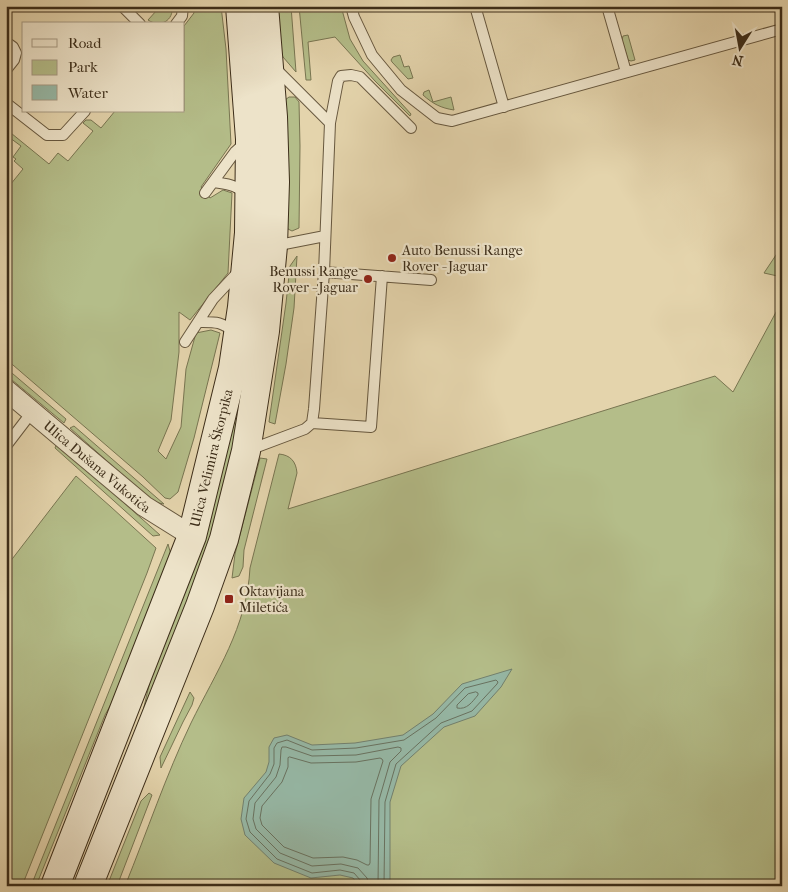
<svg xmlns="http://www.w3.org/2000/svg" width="788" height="892" font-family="'IM FELL French Canon',serif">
<rect width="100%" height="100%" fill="#e4d4ac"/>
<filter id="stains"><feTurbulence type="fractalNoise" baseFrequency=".004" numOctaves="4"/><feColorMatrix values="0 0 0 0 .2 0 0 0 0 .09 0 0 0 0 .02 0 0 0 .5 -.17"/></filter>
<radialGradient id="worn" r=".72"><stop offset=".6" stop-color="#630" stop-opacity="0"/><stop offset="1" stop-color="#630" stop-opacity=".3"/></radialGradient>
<path fill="#b4bd89" stroke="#787551" d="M153,6l6,1 1,-1h12c2,15 -12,22 -24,14l9,-10z
M193,6h28l5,43 5,95 -30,43 9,11 13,-8 9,3 -4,80 -38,47 -11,-8v40l-8,68 -13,31 8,8 15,-32 5,-58 10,-36 15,-3 9,3 -26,105 -16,54 -8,7 -5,-1 -22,-21 -137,-118v-169l17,-21 -9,-8 2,-2 -3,-2 8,-11 -15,-11v-6l43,35 9,-11 10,8 25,-30 -10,-8 3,-3h5l10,8 14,-17h69v-85l10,-13z
M278,6h13l5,66 -13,-15 -4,-13z
M299,6h42l9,33 13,22 48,53 -1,2 -35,-35 -40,-44 -27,5 3,38h-5z
M628,35l7,25 -4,1 -3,-1 -6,-20 1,-4z
M400,55l4,12 5,-1 4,12 -5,1 -16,-17 -1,-2 2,-3z
M429,90l4,12 18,-5 3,13c-13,-2 -21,-6 -31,-15l1,-3z
M289,97h6l4,5 1,44 -1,82 -7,3 -4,-2 -3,-6v-123z
M782,246v31l-18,-4z
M297,256l-3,52 -8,56 -11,60 -6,-2 17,-119 4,-37z
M782,301v585h-657c22,-54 41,-111 66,-163 25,-51 56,-96 59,-155l29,-114c11,1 17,7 18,19l-9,36 427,-133 18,16z
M250,323l-9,95 -31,124 -28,85 -104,259h-4l69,-175 12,-51z
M6,368l60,51 -2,4 -58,-48z
M74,426l90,78 -11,-2 -83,-74z
M57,443l103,92 -7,1 -98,-88z
M260,458l7,1 -23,91 -1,17 -4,9 -7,2 3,-24z
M76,476l35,31 45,41 -9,25 -125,313h-16v-319z
M168,544l5,18 -44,110 -24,43 -69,171h-5z
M190,692l4,6 -2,7 -9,17 -22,46 -1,-11z
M149,793l3,2 -35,91h-10l34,-85z"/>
<path fill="#96b8a6" stroke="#72806e" d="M512,669l-11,18 -26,29 -31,11 -43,39 -11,36v84h-31l-6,-8 -13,-3 -29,3 -37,-15 -29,-28 -4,-16 3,-21 22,-26 3,-10v-15l5,-9 13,-3 25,10 43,-2 48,-8 30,-21 29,-30z"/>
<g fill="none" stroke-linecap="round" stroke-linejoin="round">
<path stroke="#697260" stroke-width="1" d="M476,692l2,1v2c-6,7 -11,15 -21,13v-3l11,-11z
M290,757l21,6 45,-1 24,-4 2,1 1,2 -12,38 -1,64 -1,2h-2l-10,-5 -14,-3 -30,1 -29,-11 -22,-22 -2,-7 2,-12 20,-24 6,-15v-9z
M362,886l-1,-5 -7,-8 -14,-3 -28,3 -35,-14 -27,-27 -4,-13 3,-18 21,-27 4,-10v-16l3,-5 10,-3 25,10 44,-2 48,-8 32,-22 29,-30 31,-8 2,2 -1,2 -25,27 -31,12 -45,41 -11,38 -1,84
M369,886l-2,-8 -9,-10 -17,-4 -29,2 -32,-13 -24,-24 -3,-10 2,-16 21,-26 4,-12 1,-15 1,-3h4l26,9 44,-1 42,-8 3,1v3l-11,11 -11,38 -1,86"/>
<defs>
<path id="lane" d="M122,6l18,18
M351,6l3,11 18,38 29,35 36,28 15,3 330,-92
M475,6l29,101
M607,6l19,66
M176,24l6,-8 1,-10
M6,42l7,5 3,6 -2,7 -8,10
M6,103l41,32h16l22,-24
M330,123l8,-42 3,-5 10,-1 9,2 51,51
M213,182c16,2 20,3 34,11
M205,193l30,-41 10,-9
M274,246l51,-10
M324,272l107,8
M198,322c18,0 22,-1 38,11
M185,342l28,-43 27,-29
M312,423l59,4 11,-151
M6,446l26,-34
M249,450l56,-21 7,-6 2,-14 10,-137 6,-149 -55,-55"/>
<g id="street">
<path id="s1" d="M6,390l138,116 48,30"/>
</g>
<g id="secondary">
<path id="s2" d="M55,886l137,-350 41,-168 9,-61 7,-74 1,-94 -10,-133"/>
<path d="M88,886l112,-280 24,-67 22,-88 19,-120 8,-85 2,-64 -2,-65 -9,-111"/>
</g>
</defs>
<use href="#lane" stroke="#66573e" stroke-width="12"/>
<use href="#street" stroke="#66573e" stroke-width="22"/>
<use href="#secondary" stroke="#3c2d19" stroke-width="30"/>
<use href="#lane" stroke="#ede3c9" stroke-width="10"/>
<use href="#street" stroke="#ede3c9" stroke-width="20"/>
<use href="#secondary" stroke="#ede3c9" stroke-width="28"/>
</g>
<g fill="#8f2418" stroke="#ede3c9" stroke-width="2">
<circle cx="392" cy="258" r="5"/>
<circle cx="368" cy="279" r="5"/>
<rect x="224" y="594" width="10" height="10" rx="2.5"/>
</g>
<g text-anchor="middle" stroke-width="4.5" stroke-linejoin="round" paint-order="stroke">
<g font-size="14" fill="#3c2d19" stroke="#ede3c9" text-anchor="start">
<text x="402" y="255">Auto Benussi Range<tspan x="402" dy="16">Rover - Jaguar</tspan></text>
<text x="358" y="276" text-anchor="end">Benussi Range<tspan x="358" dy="16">Rover - Jaguar</tspan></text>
<text x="239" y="596">Oktavijana<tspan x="239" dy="16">Miletića</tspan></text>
</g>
<g font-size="14" fill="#3c2d19" stroke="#ede3c9">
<text dy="5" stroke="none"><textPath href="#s2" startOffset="456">Ulica Velimira Škorpika</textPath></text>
<text dy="5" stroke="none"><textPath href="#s1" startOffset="119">Ulica Dušana Vukotića</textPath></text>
</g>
</g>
<rect width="788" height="892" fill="none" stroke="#e4d4ac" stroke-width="25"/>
<rect x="8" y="8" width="773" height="877" fill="none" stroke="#3c2d19" stroke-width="2.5"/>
<rect x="12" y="12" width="763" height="867" fill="none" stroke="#3c2d19"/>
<rect x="22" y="22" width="162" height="90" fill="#ede3c9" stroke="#a69a83"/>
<rect x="32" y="39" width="25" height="8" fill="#ede3c9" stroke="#a69a83"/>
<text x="68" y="48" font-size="15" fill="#3c2d19">Road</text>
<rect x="32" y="60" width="25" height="15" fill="#b4bd89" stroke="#a69a83"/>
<text x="68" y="72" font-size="15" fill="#3c2d19">Park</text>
<rect x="32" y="85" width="25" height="15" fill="#96b8a6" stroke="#a69a83"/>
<text x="68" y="98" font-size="15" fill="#3c2d19">Water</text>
<g transform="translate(740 48) rotate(191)" stroke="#ede3c9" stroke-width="4" paint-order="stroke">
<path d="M0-4L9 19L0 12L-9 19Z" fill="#3c2d19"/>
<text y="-8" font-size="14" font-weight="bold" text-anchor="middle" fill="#3c2d19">N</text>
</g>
<rect width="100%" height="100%" filter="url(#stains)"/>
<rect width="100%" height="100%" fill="url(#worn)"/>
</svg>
